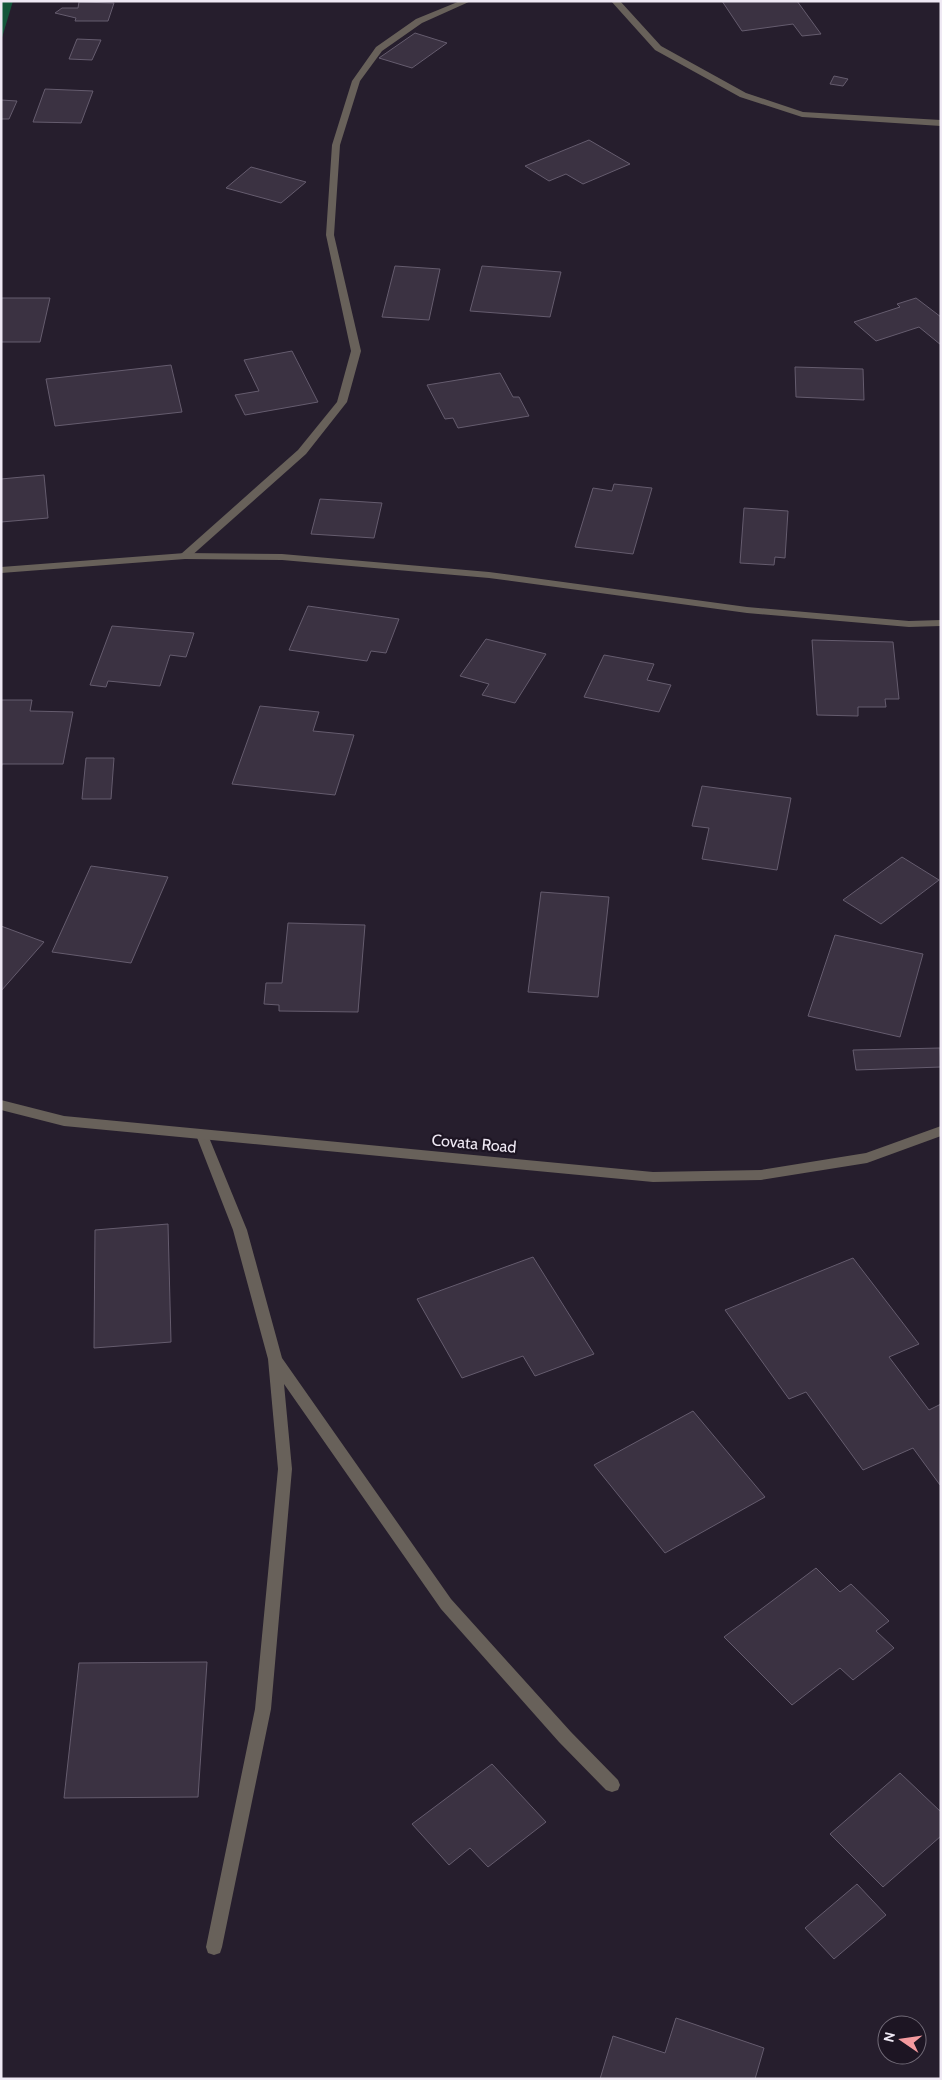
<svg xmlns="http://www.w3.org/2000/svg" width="942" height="2080" font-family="Cabin,sans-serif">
<rect width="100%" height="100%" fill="#261e2d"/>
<path fill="#13563a" d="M1,1h12l-12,40z"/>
<path fill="#3b3242" stroke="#655c6e" d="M722,1h75l24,33 -19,2 -9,-12 -51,7z
M79,2l35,1 -6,18h-33l1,-3 -21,-5 7,-5h16z
M415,33l32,10 -35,25 -33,-10z
M77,39l24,1 -9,20 -23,-1z
M834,76l14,3 -5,7 -13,-2z
M45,89l48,2 -12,32 -48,-1z
M1,100l16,1 -8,18h-8z
M589,140l41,24 -47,20 -17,-10 -17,7 -24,-15z
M251,167l55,15 -25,21 -55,-15z
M395,266l45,3 -11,51 -47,-3z
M482,266l79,6 -11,45 -80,-6z
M1,298h49l-10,44h-39z
M916,298l25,19v28l-22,-18 -43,14 -22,-19 46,-15 -3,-3z
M292,351l26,51 -73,13 -10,-20 24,-4 -15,-31z
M171,365l11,47 -127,14 -9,-47z
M795,367l68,2 1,31 -68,-3z
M500,373l13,24h6l10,19 -71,12 -5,-10 -8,1 -18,-34z
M44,475l4,43 -47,4v-43z
M614,484l38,4 -19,66 -58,-7 18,-59 19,3z
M320,499l62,4 -8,35 -63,-4z
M744,508l44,3 -3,47 -10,-1 -1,8 -34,-2z
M308,606l91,13 -13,34 -15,-2 -4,10 -78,-11z
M112,626l82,7 -8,24 -16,-2 -10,31 -52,-5 -2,6 -16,-2z
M486,639l60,15 -31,49 -33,-8 7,-11 -29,-8z
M812,640l81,2 6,57h-14l1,8h-28v9l-41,-1z
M604,655l50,9 -7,16 24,5 -12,27 -75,-15z
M1,700h31l-2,11 43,1 -10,52h-61l-1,5z
M260,706l59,6 -6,19 41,4 -19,60 -103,-11z
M86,758h28l-3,41h-29z
M702,786l89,12 -14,72 -75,-11 7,-31 -17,-2z
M902,857l37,23 -58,44 -38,-24z
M91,866l77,11 -37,86 -79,-11z
M541,892l68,5 -11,100 -70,-5z
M288,923l77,2 -7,87 -79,-1v-6l-15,-1 2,-21h16z
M1,926l43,16 -43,49z
M835,935l88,19 -23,83 -92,-21z
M940,1048l1,19 -85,3 -3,-20z
M168,1224l3,118 -77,6 1,-118z
M533,1257l61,97 -59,22 -12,-20 -61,22 -45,-79z
M853,1258l66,86 -30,13 40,53 12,-6 -1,81 -27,-37 -50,22 -57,-78 -17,7 -64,-89z
M693,1411l72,86 -100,56 -71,-88z
M816,1568l24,24 11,-8 38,37 -13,10 18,17 -41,32 -13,-12 -48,37 -68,-68z
M207,1662l-9,135 -134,1 15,-135z
M492,1764l54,58 -58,45 -18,-19 -21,17 -37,-41z
M900,1773l41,39v24l-58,51 -53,-53z
M857,1884l29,31 -52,44 -29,-31z
M676,2018l88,30 -9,31h-155l13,-43 52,17z"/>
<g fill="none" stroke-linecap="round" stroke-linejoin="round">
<path fill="#68615a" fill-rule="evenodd" d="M460,1h11l-49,22 -40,28 -22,30 -20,64 -6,90 27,116 -14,51 -41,52 -117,104h-8l-1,-2 1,-2 117,-104 39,-48 14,-51 -25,-116 6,-90 20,-64 24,-34 40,-28z
M611,1h9l41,45 85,47 57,19 138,8v6l-139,-9 -62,-20 -85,-47z
M202,1130l5,2 1,3 39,95 35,128 169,241 120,133 47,48 2,5 -2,5 -6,2 -6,-2 -47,-48 -118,-133 -157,-225 8,85 -21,240 -49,238 -2,6 -6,2 -6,-2 -2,-6 49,-238 23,-240 -10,-110 -35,-129 -37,-95 1,-3z"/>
<path fill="#68615a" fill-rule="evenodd" d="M185,553l97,1 207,18 258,35 162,14 32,-1v6l-32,1 -162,-14 -258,-35 -207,-18 -97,-1 -184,14v-6z
M1,1100l63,16 589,56 108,-2 105,-17 75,-27v10l-74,27 -106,17 -108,2 -589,-56 -63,-16z"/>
</g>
<g text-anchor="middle" stroke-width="4.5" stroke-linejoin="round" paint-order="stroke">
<g font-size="16" fill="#efe9f4" stroke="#1d1523">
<text transform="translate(474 1143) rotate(5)" y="6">Covata Road</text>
</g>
</g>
<rect width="942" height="2080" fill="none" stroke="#efe9f4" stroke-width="5"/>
<g transform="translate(902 2040) rotate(283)"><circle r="24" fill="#1d1523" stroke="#716a77"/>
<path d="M0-4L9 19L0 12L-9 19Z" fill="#f49a9f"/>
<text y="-8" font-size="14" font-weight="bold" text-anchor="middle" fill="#efe9f4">N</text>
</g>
</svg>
